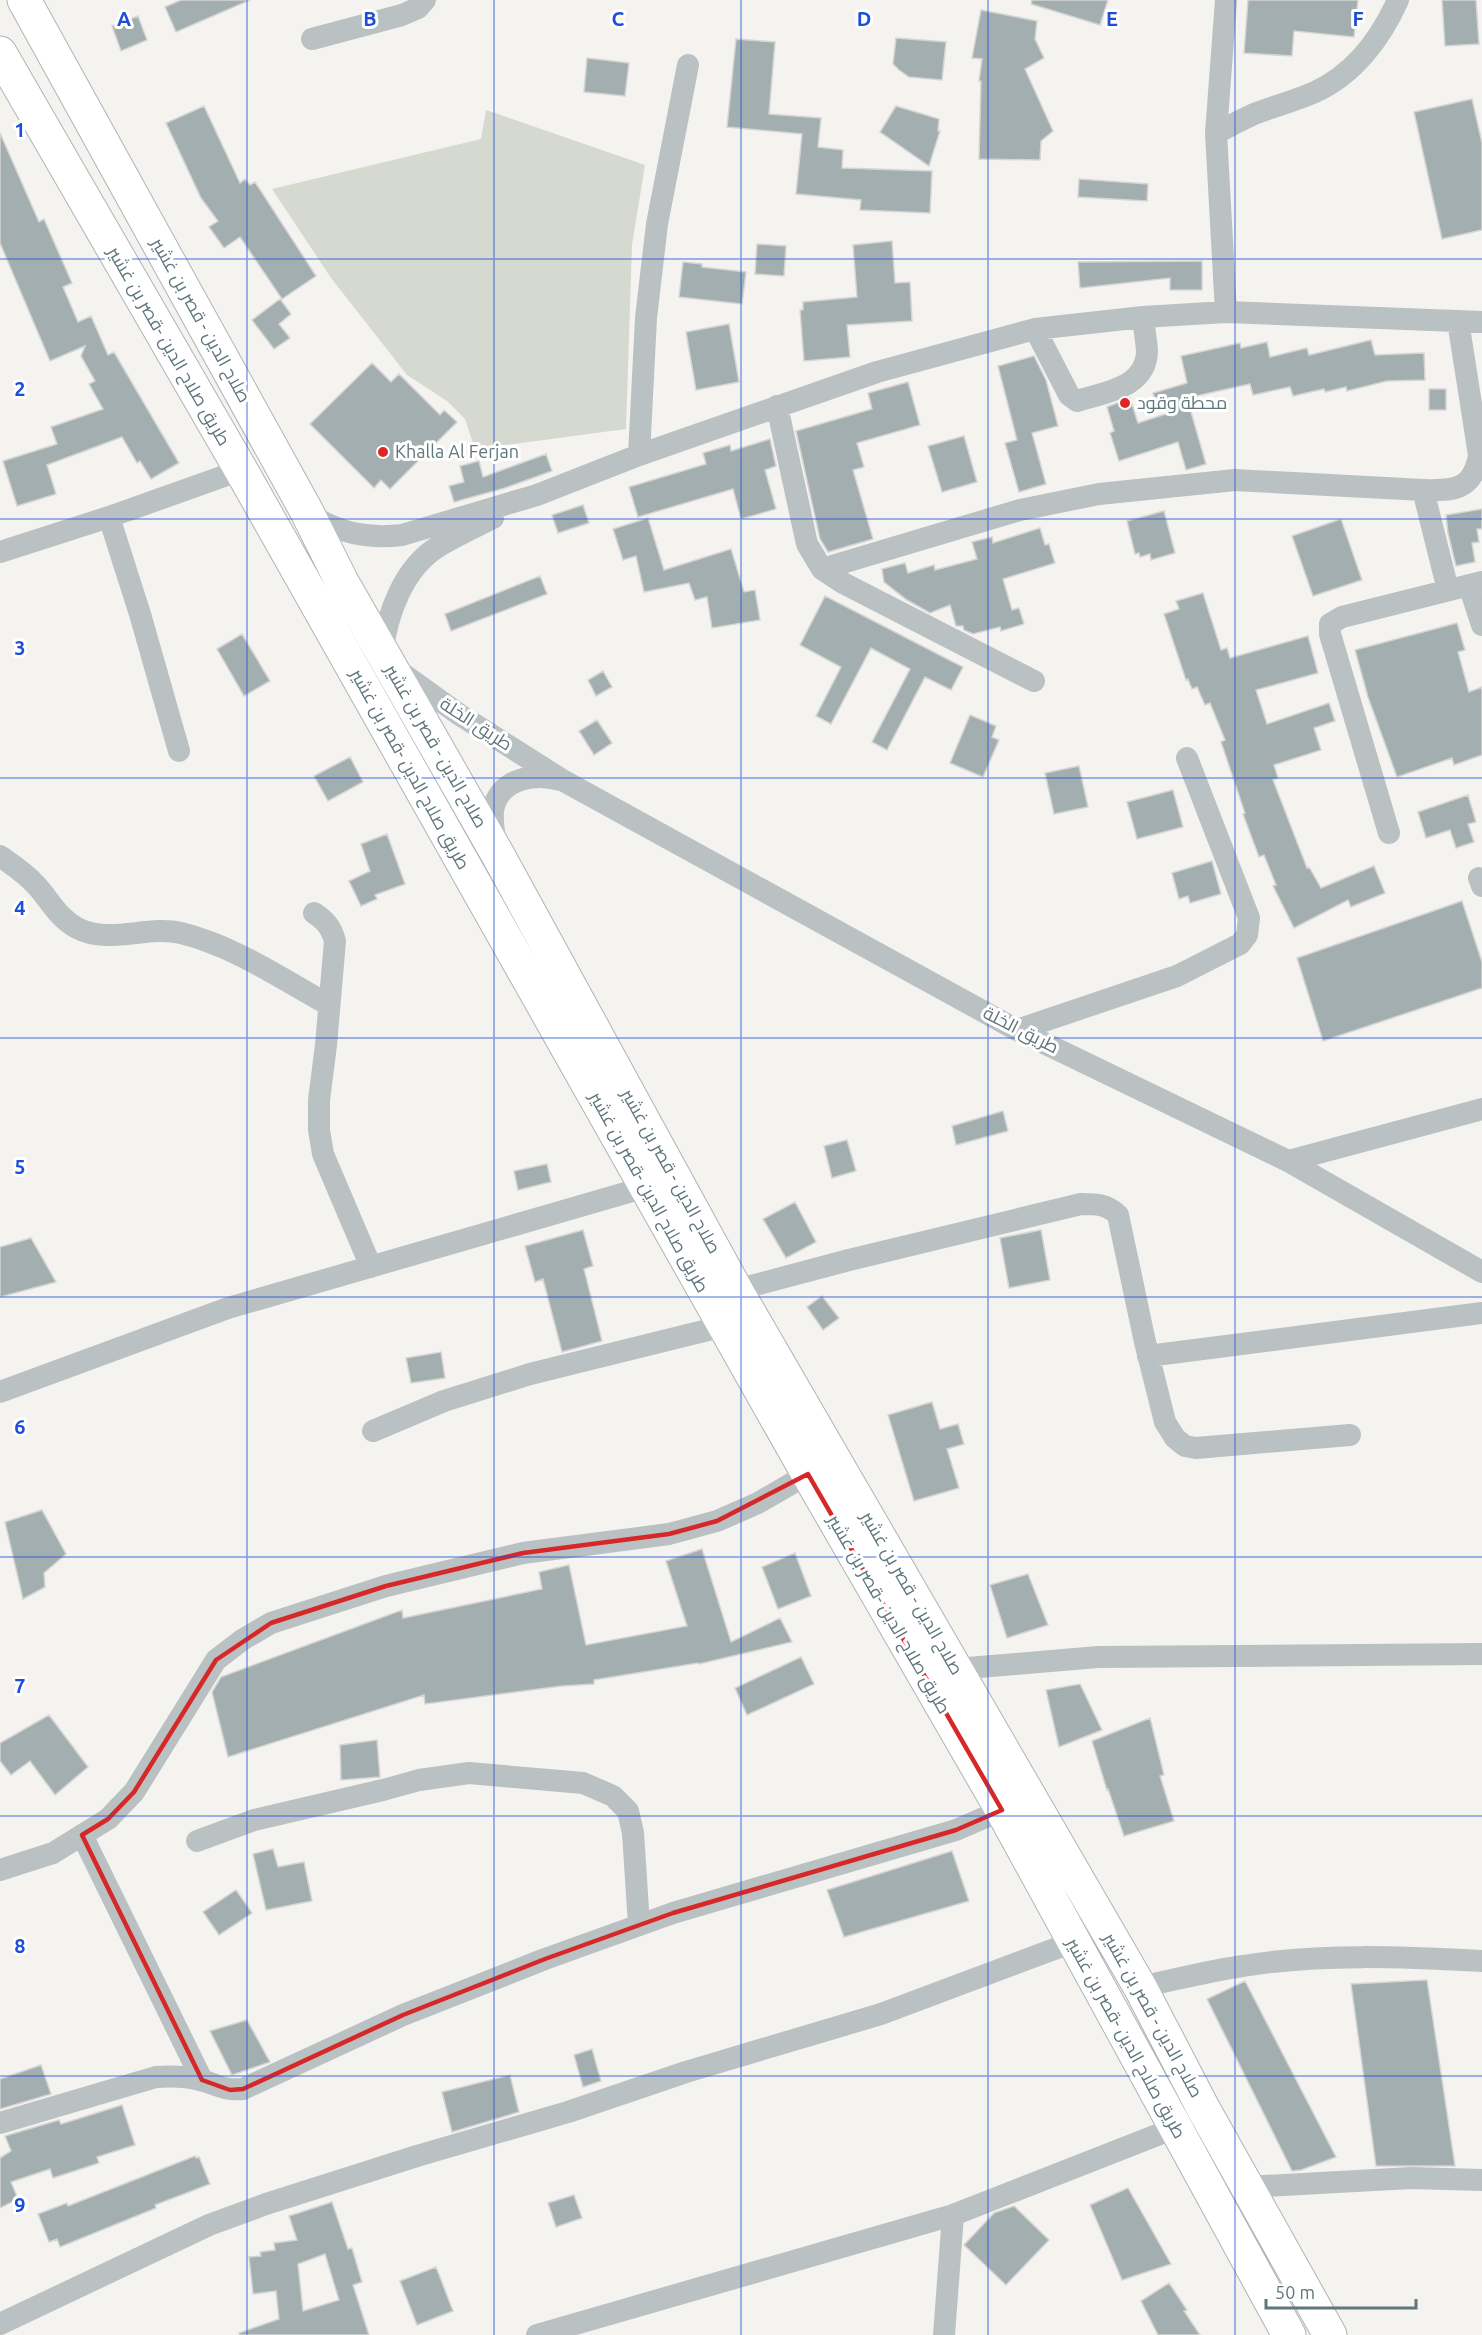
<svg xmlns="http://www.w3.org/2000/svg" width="1482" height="2335" font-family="Ubuntu,Cairo,sans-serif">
<rect width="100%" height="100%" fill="#f4f3f0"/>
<path fill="#d5d9cf" d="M486,110l159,55 -13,80 -6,184 -151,20 -10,-30 -18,-18 -40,-26 -76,-97 -59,-89 209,-50z"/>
<path fill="#a2aeb0" stroke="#d5d5d3" stroke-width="1.5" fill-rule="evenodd" d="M181,0h69l-74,32 -11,-25z
M1032,0h76l-8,25 -69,-21z
M1248,0h110l-4,37 -60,-6 -2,25 -48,-3z
M1442,0h34l3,44 -34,2z
M981,10l56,11 -2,18 9,19 -19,11 28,62 -12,10 -1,19 -61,-1 2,-78h-2l3,-22 -10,-1z
M138,16l9,24 -26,11 -9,-25z
M896,38l50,4 -4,38 -33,-3 -10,-7 -6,-6z
M736,39l39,3 -6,72 52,4 -3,29 25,3 -1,18 90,3 -2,42 -70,-3 1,-10 -65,-6 6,-60 -75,-7z
M587,58l42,5 -4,33 -41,-4z
M1472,99l10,44v87l-40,9 -28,-127z
M204,106l36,77 5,-4 5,6 5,-3 61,94 -34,23 -42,-62 -16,11 -15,-21 9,-6 -17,-23 -35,-75z
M896,106l43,13 -1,12h2l-11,35 -49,-34z
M0,133l39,89 5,-3 28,64 -9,4 15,35 13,-6 17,39 6,-3 65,111 -28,16 -11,-18 -3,2 -15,-26 -75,28 9,29 -39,12 -14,-45 54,-17 -6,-17 52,-18 -14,-25 6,-3 -14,-25 4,-10 -35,15 -50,-118z
M1079,179l69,5 -1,17 -69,-4z
M892,241l3,42 15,-1 2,39 -65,4 3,32 -46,4 -4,-51h3v-8l54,-5 -4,-52z
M757,244l29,2 -2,30 -29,-2z
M1202,261v29h-32v-12l-90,10 -2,-26z
M683,262l19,2v3l44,5 -4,32 -63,-7z
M280,299l11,15 -12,10 11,14 -16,11 -22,-29z
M729,324l10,58 -43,8 -10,-58z
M1371,340l4,15 49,-2 1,27 -38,1 -40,10 -1,-4 -21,5 -1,-3 -31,7 -3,-9 -37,8 -3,-11 -63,14 19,66 -20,6 -8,-28 -59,19 -9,-28 4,-2 -7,-24 23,-9 8,25 31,-10 -3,-11 -10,3 -3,-12 34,-10 -6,-27 59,-13 1,5 26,-6 3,15 37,-9 2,7z
M1034,356l12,24 12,46 -26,7 14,51 -27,8 -14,-49 12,-3 -19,-74z
M372,363l19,19 8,-8 41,41 4,-5 13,12 -67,67 -9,-9 -7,8 -64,-64z
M908,382l12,43 -63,18 7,24 -11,3 20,69 -45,13 -8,-13 -24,-108 76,-22 -4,-16z
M1429,389h17v21h-17z
M964,436l13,46 -35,10 -14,-46z
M770,439l6,27 -11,4 11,39 -35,10 -8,-30 -95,28 -9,-30 77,-23 -3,-11 27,-8 1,6z
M546,454l6,17 -47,17 -51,14 -5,-16 15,-4 -4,-16 19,-5 4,16z
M583,505l6,18 -31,10 -6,-18z
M1482,509v20h-5l2,13 -7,1 3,19 -19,4 -8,-33 -2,-18z
M1164,511l11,42 -24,7 -1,-6 -10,3 -1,-4 -4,1 -8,-33z
M648,518l16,52 67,-21 13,43 11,-2 5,30 -48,8 -5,-31 -12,3 -6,-17 -45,9 -8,-36 -13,4 -10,-31z
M1341,519l21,61 -49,16 -21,-60z
M1040,528l5,17 4,-1 6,19 -52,16 9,31 7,-2 5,16 -23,7 -1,-4 -27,7 -9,-4 -1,-4h-7l-6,-21 -20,8 -23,-13 -23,-18 -2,-13 23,-6 3,10 26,-8 1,5 42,-11 -5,-17 20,-5 1,6z
M540,576l7,18 -96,37 -6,-17z
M1203,593l18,57 6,-2 3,10 78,-22 10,37 -62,17 11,34 62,-21 6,18 -21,7 7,22 -47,15 4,13 -5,2 34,88 2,-1 12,21 53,-22 11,27 -34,14 -3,-7 -54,28 -21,-42 3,-1 -12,-30 -5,2 -16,-43 2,-1 -24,-71 4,-2 -15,-37 -5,2 -8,-18 -5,2 -4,-10 -2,1 -22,-66 15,-5 -3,-8z
M825,596l138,71 -12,23 -26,-13 -38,73 -15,-8 38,-73 -39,-21 -40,76 -15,-8 25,-49 -41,-22z
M1457,623l8,27 -7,2 11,40 13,-5v68l-28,10 -2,-7 -55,19 -29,-80 -13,-47z
M242,634l28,47 -26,15 -27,-47z
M603,671l9,16 -16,9 -8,-16z
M970,715l26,11 -4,11 7,3 -16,37 -33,-14z
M597,720l15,23 -18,12 -15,-24z
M350,757l13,25 -35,19 -14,-25z
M1079,766l9,41 -34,7 -9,-41z
M1173,790l10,37 -46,12 -10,-37z
M1468,795l8,27 -8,2 6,18 -18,6 -6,-18 -24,8 -8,-26z
M387,834l18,50 -30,11 2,4 -16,7 -12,-25 21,-10 -9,-27z
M1212,861l9,33 -31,9 -2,-7 -9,3 -7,-26z
M1462,901l20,61v26l-159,53 -26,-83z
M1003,1111l5,20 -52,14 -4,-19z
M847,1140l9,31 -24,7 -8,-32z
M547,1164l4,18 -33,8 -4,-19z
M795,1202l21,40 -30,16 -23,-39z
M583,1230l10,36 -9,3 18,72 -40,11 -19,-73 -8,3 -10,-36z
M1041,1230l9,50 -41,8 -9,-50z
M31,1238l25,44 -56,15v-50z
M822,1296l17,22 -16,12 -16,-23z
M441,1352l4,26 -34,5 -5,-25z
M932,1402l8,27 18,-5 6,20 -17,5 12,39 -45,13 -26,-86z
M42,1510l24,44 -22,19 1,14 -22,12 -18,-77z
M702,1549l29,93 49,-24 12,24 -93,22 -1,-1 -104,17v4l-32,2 -137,18 -1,-9 -196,62 -16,-65 9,-15 181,-67 1,8 139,-29 -3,-17 30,-7 17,80 101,-19 -21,-65z
M795,1553l16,43 -33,13 -16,-42z
M1028,1574l20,51 -41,13 -17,-53z
M801,1657l13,27 -67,31 -12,-27z
M1080,1684l22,46 -43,17 -13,-57z
M49,1715l39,52 -33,28 -25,-34 -19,14 -11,-14v-18z
M1150,1718l14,57 -4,1 14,45 -50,15 -16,-47 -1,1 -15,-49z
M377,1740l3,37 -39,3 -1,-35z
M273,1849l5,18 26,-5 8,39 -46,9 -13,-56z
M952,1851l17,50 -125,36 -17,-47z
M236,1890l16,23 -33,22 -16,-23z
M1427,1980l28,186h-79l-25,-182z
M1245,1981l91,176 -35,13 -9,1 -85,-172z
M247,2020l23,42 -38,13 -22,-44z
M592,2049l9,32 -18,6 -9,-32z
M41,2065l10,29 -51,15v-30z
M510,2075l9,37 -67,20 -10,-40z
M122,2105l13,40 -38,12 2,6 -46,15 -3,-9 -39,13 7,17 -18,9v-50l11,-7 -6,-15 54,-16 2,4z
M195,2156l1,2 3,-1 11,27 -55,21 1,3 -96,39 -3,-8 -8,3 -11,-28 29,-11 1,3z
M1128,2188l43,76 -49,16 -32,-75z
M574,2195l8,23 -26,9 -8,-24z
M332,2202l16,47 4,-1 10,34 -9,3 16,50h-129l-1,-2 40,-14 -3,-28 -23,3 -4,-37 12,-1 -1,-4 15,-2 -1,-7 23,-3 -8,-24zM325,2254l14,46 -36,11 -5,-47z
M1014,2206l35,34 -43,45 -42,-40 30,-32z
M436,2267l17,44 -36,14 -17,-44z
M1169,2283l18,27 -3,1 16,24h-42l-17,-34z"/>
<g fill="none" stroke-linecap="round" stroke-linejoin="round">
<defs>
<path id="highway" d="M24,0l283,512 35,70 156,273 238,435 404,697 63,121 127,227
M0,53l241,417 567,1004 194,336 287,525"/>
</defs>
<use href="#highway" stroke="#aeb4b6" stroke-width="35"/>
<path stroke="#bac1c3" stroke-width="22" d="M1226,0l-10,133 10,179
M312,39l90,-24 16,-7 7,-8
M1216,133c12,-6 25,-13 38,-19 20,-8 41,-13 61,-22 39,-18 66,-54 83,-92
M1035,329l34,66 8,6c28,-9 70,-13 70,-51 -1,-11 -3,-22 -4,-33
M777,406l30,138 15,25 21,14 191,98
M639,455l7,-137 11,-94 31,-159
M1423,490l25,100
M308,513c30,20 59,26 94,22l135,-40 102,-40 238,-83 158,-43 108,-12 83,-5 256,10
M109,517l31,97 39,137
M0,552l109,-35 132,-47
M822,569l198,-59 79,-16 136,-14 188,10c31,1 50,0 56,-35l-21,-134
M1469,585l13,40
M382,654c5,-40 21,-86 57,-108 17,-10 36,-19 54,-28
M396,669l64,46 104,66 453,249 271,131 194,111
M1389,833l-59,-199v-10l12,-7 140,-35
M496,844c-2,-11 -4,-22 -3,-33 5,-33 41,-38 67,-31
M0,856c13,9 25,17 36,29 13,14 22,33 41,43 32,17 70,-3 104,5 53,13 101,46 148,72
M1479,878l3,8
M314,913c12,8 17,14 21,28l-9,104 -7,55v30l4,24 48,113
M1017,1030l160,-54 63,-32 7,-9 2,-17 -62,-160
M1288,1161l194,-52
M736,1290l113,-30 232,-56c15,0 26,0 37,11l27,127 20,80 10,16 10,8 11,2 154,-13
M1148,1356l334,-43
M0,1392l228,-84 418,-121
M373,1431l71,-30 86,-27 194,-48
M956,1669l142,-12 384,-3
M82,1835l120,245
M197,1841l57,-21 129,-30 36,-10 50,-7 114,10 30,13 15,15 5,22 6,92
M0,1870l53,-17 55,-34 26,-27 82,-132 26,-20 29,-17 115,-37 137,-33 146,-19 48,-13 41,-18 50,-29
M1140,1987c34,-7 68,-16 103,-21 78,-13 161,-9 239,-5
M0,2123l156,-46c15,-1 29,-1 44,3 17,4 23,11 43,9l160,-74 142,-56 128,-46 283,-83 46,-20
M1247,2187l164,-9 71,2
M0,2324l209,-99 57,-21 151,-48 151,-44 118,-40 195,-58 192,-72
M537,2335l416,-120 222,-87 12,-9
M944,2335l9,-120"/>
<use href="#highway" stroke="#fff" stroke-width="33"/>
</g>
<path fill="none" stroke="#d62828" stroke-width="4.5" stroke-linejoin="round" d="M808,1474l194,336 -46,20 -283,83 -128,46 -142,56 -160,74 -13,1 -28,-10 -120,-245 26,-16 26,-27 82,-132 55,-37 115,-37 137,-33 146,-19 48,-13z"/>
<path fill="none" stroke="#1d4ed8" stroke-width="1.5" stroke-opacity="0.55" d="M247,0v2335M494,0v2335M741,0v2335M988,0v2335M1235,0v2335M0,259h1482M0,519h1482M0,778h1482M0,1038h1482M0,1297h1482M0,1557h1482M0,1816h1482M0,2076h1482"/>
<g fill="#e12425" stroke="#fff" stroke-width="2">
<circle cx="1125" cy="403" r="6"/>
<circle cx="383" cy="452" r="6"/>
</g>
<g text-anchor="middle" stroke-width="6" stroke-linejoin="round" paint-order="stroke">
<g font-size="18" fill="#5f767b" stroke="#fff">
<text transform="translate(201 320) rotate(61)" y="6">صلاح الدين - قصر بن غشير</text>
<text transform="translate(169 346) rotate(60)" y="6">طريق صلاح الدين -قصر بن غشير</text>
<text transform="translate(476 724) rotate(33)" y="6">طريق الخلة</text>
<text transform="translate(436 746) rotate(60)" y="6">صلاح الدين - قصر بن غشير</text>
<text transform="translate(410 769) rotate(61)" y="6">طريق صلاح الدين -قصر بن غشير</text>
<text transform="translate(1021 1030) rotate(27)" y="6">طريق الخلة</text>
<text transform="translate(671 1171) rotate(61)" y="6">صلاح الدين - قصر بن غشير</text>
<text transform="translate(649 1192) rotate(61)" y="6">طريق صلاح الدين -قصر بن غشير</text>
<text transform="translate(912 1593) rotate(60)" y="6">صلاح الدين - قصر بن غشير</text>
<text transform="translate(889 1614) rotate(60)" y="6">طريق صلاح الدين -قصر بن غشير</text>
<text transform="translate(1153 2015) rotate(61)" y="6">صلاح الدين - قصر بن غشير</text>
<text transform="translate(1126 2038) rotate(61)" y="6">طريق صلاح الدين -قصر بن غشير</text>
</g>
<g font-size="18" fill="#5f767b" stroke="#fff" text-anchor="start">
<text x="1137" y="409">محطة وقود</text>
<text x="395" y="458">Khalla Al Ferjan</text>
</g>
</g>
<g font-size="20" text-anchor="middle" font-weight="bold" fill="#1d4ed8" stroke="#fff" stroke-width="6" stroke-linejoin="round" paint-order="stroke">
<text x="124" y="26">A</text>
<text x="370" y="26">B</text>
<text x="618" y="26">C</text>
<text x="864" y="26">D</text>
<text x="1112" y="26">E</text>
<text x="1358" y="26">F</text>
<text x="20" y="137">1</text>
<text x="20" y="396">2</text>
<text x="20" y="655">3</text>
<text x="20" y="915">4</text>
<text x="20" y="1174">5</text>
<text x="20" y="1434">6</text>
<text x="20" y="1693">7</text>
<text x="20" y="1953">8</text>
<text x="20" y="2212">9</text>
</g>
<path d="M1266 2299v9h150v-9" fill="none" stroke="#5f767b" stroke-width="3"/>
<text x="1275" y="2299" font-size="18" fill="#5f767b" stroke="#ffffff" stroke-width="4.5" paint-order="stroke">50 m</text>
</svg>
